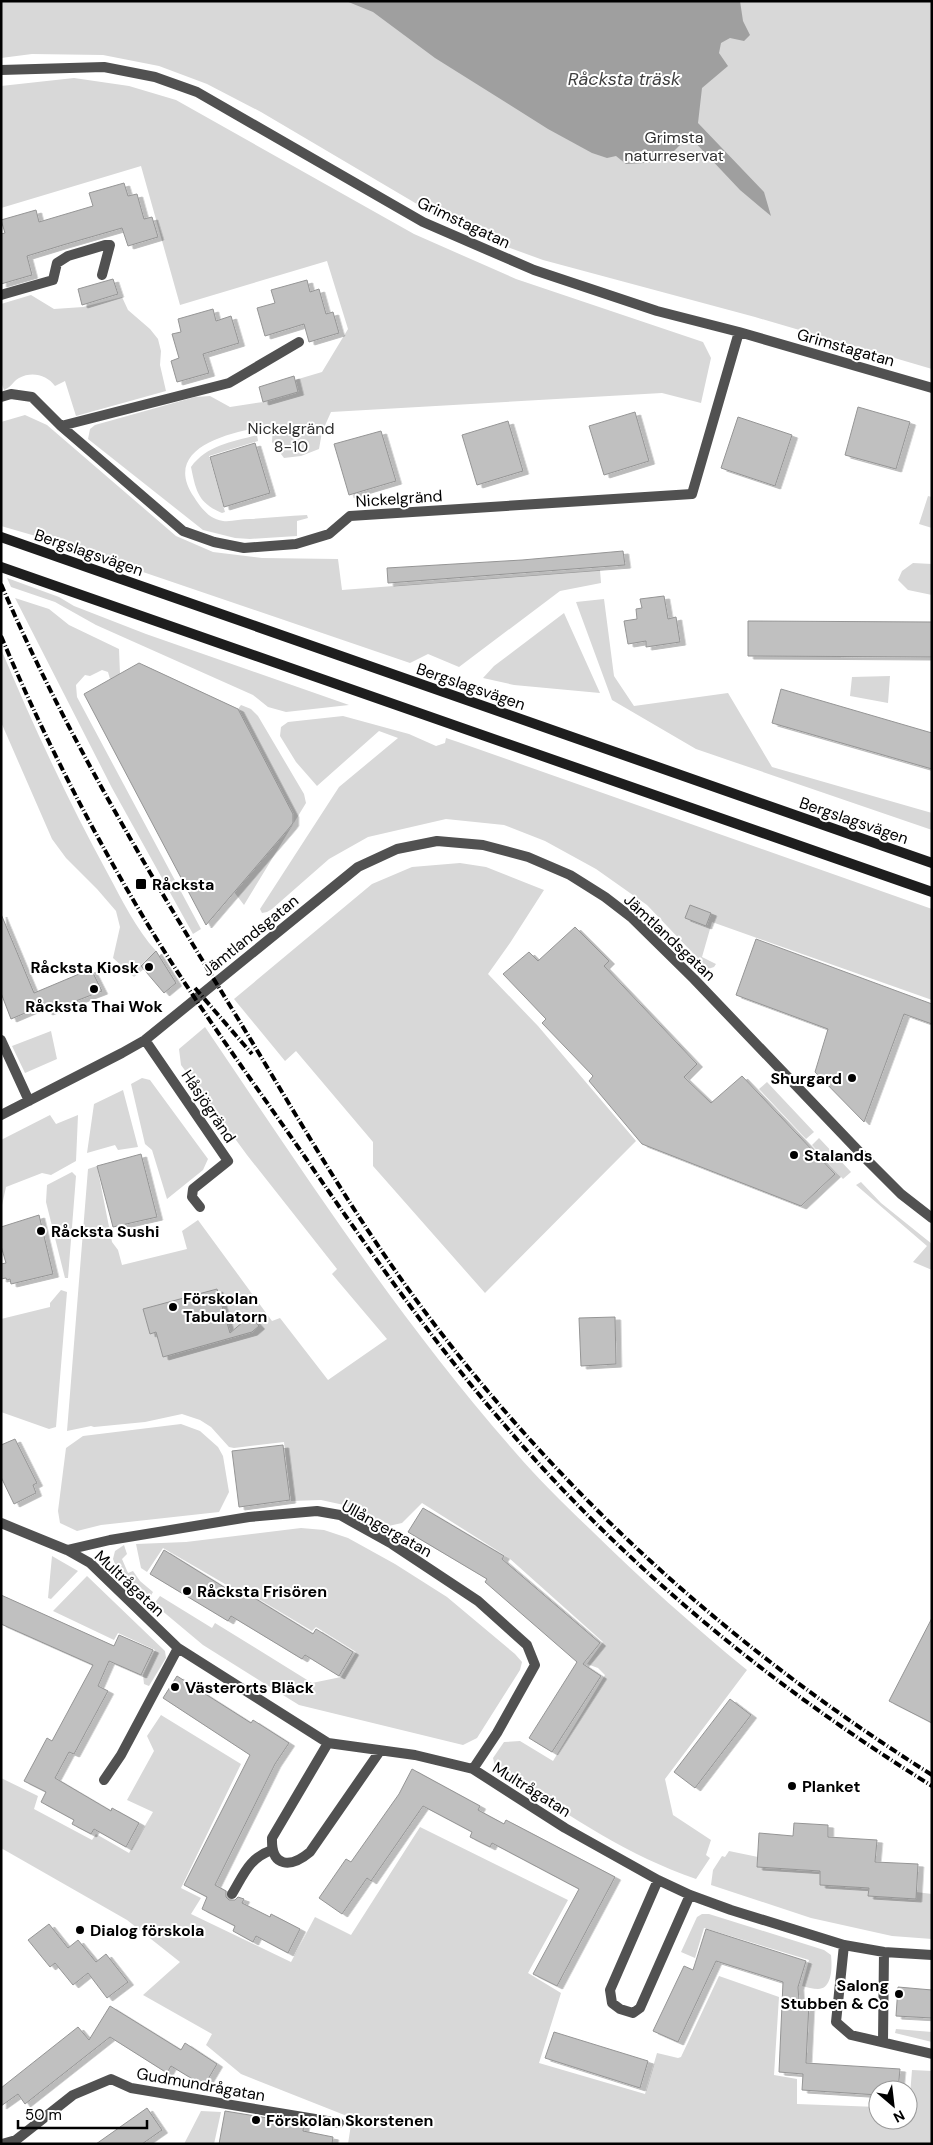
<svg xmlns="http://www.w3.org/2000/svg" width="933" height="2145" font-family="'DM Sans',sans-serif">
<defs>
<filter id="shadow"><feDropShadow dx="5.5" dy="3" stdDeviation="0" flood-color="#0004"/></filter>
</defs>
<rect width="100%" height="100%" fill="#fff"/>
<path fill="#d8d8d8" d="M1,1h931v368l-177,-52 -212,-57 -55,-20 -66,-33 -161,-95 -54,-28 -48,-18 -56,-11 -71,-1 -31,4z
M74,78l55,8 47,14 238,134 102,45 187,63 8,16 -10,45 -39,-10 -331,19 -9,20 -3,17 -18,7 -17,2 -12,-16 1,-17c-36,6 -114,20 -79,72 7,11 15,22 29,24 8,1 18,-2 27,-2 19,-1 38,-3 57,-4l1,3 -11,3v15l-47,3 -15,-1 -32,-8 -115,-91 2,-10 5,-4 100,-28 15,-1 20,11 33,-5 35,-10 -3,-12 27,-8 26,-43 -21,-68 -147,44 -39,-139 -140,42v-122z
M31,295l23,14 29,-2 39,-10 6,13 22,19 8,10 3,12 -1,14 6,26 -90,25 -11,-35 -10,5c-8,-11 -23,-15 -36,-8 -7,4 -6,8 -15,12l-3,-8v-78z
M25,415l22,10 129,111 37,16 49,6 76,1 4,31 258,-20 1,13 -41,8 -101,76 -31,-13 -18,9 -364,-124 -45,-13v-104z
M257,435l1,6 -49,15 16,56 -3,1c-24,-10 -26,-22 -31,-46 16,-22 41,-25 66,-32z
M928,496l4,1v31l-13,-4z
M913,563l19,1v31l-24,-5 -10,-10 4,-9z
M7,578l52,19 15,9 72,28 203,71 -63,7 -18,-5 -15,-12 -157,-70 -41,-23 -44,-15z
M15,598l34,11 20,16 50,24 1,25 -10,5 -2,-7 -6,-2 -12,6 -5,-1 -9,10 1,12 124,232 -8,5 -81,-146z
M604,599l10,77 20,30 94,-13 44,74 160,46v17l-236,-81 -84,-49 -36,-98z
M564,613l36,80 -86,-8 -31,-7 11,-12z
M1,649c32,76 67,152 107,225 14,26 28,55 48,77l-15,14 3,4 -10,8 -21,-19 7,-31 -4,-16 -19,-22 -31,-31 -14,-19 -51,-117z
M890,676l-2,27 -38,-7 2,-19z
M241,705l10,4 7,7 46,78 2,9 -62,102 -10,-13 56,-65 3,-4v-9l-55,-105z
M343,716l66,18 27,12 9,-3 1,-5 12,4 474,167v91l-220,-78 -10,35 14,7 -2,3 -6,2 -61,-64 -51,-36 -51,-28 -41,-16 -58,-6 -78,18 -39,22 -57,50 -5,3 -5,1 -2,-4 79,-122 59,-49 -19,-7 -62,55 -21,-24 -16,-26 1,-9 7,-5z
M460,863l26,4 58,23 -34,53 -22,31 50,52 98,115 -151,152 -112,-127v-24l-77,-91 -11,10 -51,-62 138,-115 40,-17z
M205,1027c98,145 194,293 310,425 24,28 51,54 77,79 50,49 101,95 155,139l-82,109 8,36 38,25 -5,15 4,3 -14,21c-73,-25 -137,-70 -201,-113l-2,-8 11,-16 16,-1 33,20 52,-86 -7,-7 -11,-4 16,-22 -94,-84 -87,-55 -20,20 -18,4 -40,-22 -23,-5 -30,1 -7,-59 -50,6 -5,-1 -18,-20 -11,-7 -18,-6 -37,8 -51,5 -3,-1 -24,5 21,-262 9,-3 15,76 6,8 4,15 65,-16 -5,-18 16,-11 74,101 8,-3 48,62 59,-41 -55,-65 5,-5 -90,-114 -66,-90 -2,-16z
M51,1031l6,28 -32,14 -13,-27z
M142,1078l8,2 58,79 -5,11 -36,29 -15,-49 -7,-6 -14,-60z
M767,1082l47,50 -8,7 -47,-50z
M123,1090l15,57 -20,3 -3,-5 -28,8 7,-49z
M50,1115l6,9 22,-9 -2,46 -25,14 -9,-2 -36,14 -5,23v-70z
M819,1138l32,34 -8,7 -31,-34z
M72,1172l4,4 -8,102h-3l-19,-76 1,-17z
M861,1182l20,21 51,41v26l-19,-8 14,-16 -71,-61z
M61,1290l6,2 -11,135 -7,2 -48,-17v-93l49,-12v-4z
M181,1424l19,7 18,16 5,9 6,36 -10,20 -118,13 -24,6 -17,-8 -2,-12 8,-63 17,-12z
M301,1528l23,2 24,8 47,26 52,33 68,57 7,8 -2,8 -43,68 -14,7 -164,-40 -96,-60 -49,-41 6,-8 52,32 3,-5 97,60 29,-6 15,-25 -40,-25 -4,4 -72,-43 -3,3 -74,-43 -16,24 -6,-4 -5,-24 50,-2z
M124,1545l3,9 -5,5 6,14 5,-2 7,10 13,11 -4,7 -32,-30 -4,-10 2,-8z
M52,1556l26,15 -27,28 -3,-1z
M87,1576l78,75 1,7 -17,28 -5,-2 -1,-9 12,-25 -37,-17 -4,7 -61,-29z
M161,1715l80,49 -60,124 20,10 -10,16 100,48 24,-45 36,18 69,-108 148,73 -40,73 33,20 -22,70 106,31 12,-41 21,5 3,-1 38,-81 60,21 -5,78 23,4v25l81,3v13h30l4,-50 20,1v73h-584l4,-26 -111,-44 -35,-29 6,-11 -69,-39 37,-33 -53,-42 -126,-72v-70l37,18 -4,13 58,31 4,-6 33,19 24,-41 -26,-12 27,-49 -7,-15z
M729,1851l29,6 -1,10 63,4v14l49,3 -1,8 48,3v-7l16,2v45l-40,-3 -81,-18 -100,-33 2,-15 9,-14 3,1z
M702,1914h7l115,36 7,5c1,10 2,34 -13,34 -5,0 -11,-2 -16,-3l7,-26 -105,-32 -9,30 -14,-6 16,-35z
M896,2029l36,3v10l-37,-9z
M201,2111l20,1 -7,32h-30z"/>
<path fill="#9f9f9f" d="M346,1h394l3,20 7,14 -6,6 -14,-3 -9,5 -2,10 9,13 -26,22 -4,35 66,69 7,24 -31,-26 -51,-54 -26,26 -37,2 -10,-8 -9,2 -15,-5 -44,-24 -113,-71 -62,-46z"/>
<path fill="#c0c0c0" stroke="#959595" filter="url(#shadow)" d="M124,183l4,13 9,-2 7,25 8,-2 6,20 -30,9 -6,-18 -59,17 -36,11 5,19 -31,9v-50l4,-1 -4,-13 35,-10 3,12 54,-16 -4,-13z
M113,279l5,15 -36,11 -4,-16z
M307,280l3,12 9,-3 7,25 7,-2 6,21 -30,9 -5,-18 -39,12 -8,-28 18,-5 -4,-13z
M213,309l3,12 15,-5 8,27 -36,11 6,19 -32,9 -6,-21 8,-3 -7,-24 9,-2 -3,-13z
M294,376l4,16 -35,10 -4,-15z
M858,407l52,15 -14,47 -51,-14z
M635,412l14,49 -45,14 -15,-49z
M738,417l54,18 -17,51 -54,-18z
M508,421l15,50 -46,14 -15,-50z
M381,431l15,50 -47,14 -15,-51z
M255,443l15,50 -46,14 -14,-50z
M623,551l2,14 -237,18 -1,-15 135,-8z
M664,596l4,23 8,-2 4,25 -34,5v-6l-18,3 -4,-23 13,-2 -1,-10 6,-1 -2,-9z
M748,621l184,1v35l-184,-1z
M139,663l99,46 55,105v9l-3,4 -84,98 -122,-231z
M781,689l151,44v36l-160,-46z
M690,905l21,8 -5,13 -21,-8z
M1,914l33,79 57,-24 11,22 -55,21 -3,-7 -33,14 -10,-26z
M575,927l34,34 -5,5 93,98 -13,13 27,26 31,-27 93,98 -34,32 -159,-62 -53,-63 4,-5 -51,-53 4,-4 -43,-45 26,-22 9,9z
M756,939l176,65v20l-28,-10 -40,108 -49,-50 13,-43 -92,-34z
M156,951l20,32 -12,10 -23,-27z
M141,1154l16,63 -44,10 -16,-61z
M39,1215l14,59 -42,10 -1,-5 -3,1 -1,-2 -5,1v-15l5,-1 -5,-17v-19z
M217,1289l13,44 20,-17 9,10 -7,6 -89,25 -7,-25 -6,2 -7,-25z
M615,1317l1,47 -35,2 -2,-48z
M15,1439l22,44 -4,2 3,8 -22,11 -13,-27v-32z
M283,1445l7,55 -51,7 -7,-56z
M423,1508l81,48 -2,3 98,84 -17,21 18,12 -49,76 -23,-14 48,-76 -92,-80 2,-3 -79,-47z
M164,1550l76,47 3,-6 70,43 3,-5 37,23 -14,24 -34,-21 -3,4 -71,-43 -3,5 -78,-47z
M1,1595l113,51 5,-11 34,15 -12,25 -32,-14 -11,25 10,5 -34,63 -5,-2 -14,26 56,33 1,-3 27,15 -13,24 -32,-18 -3,5 -19,-10 2,-4 -33,-18 5,-10 -22,-11 23,-43 5,3 41,-76 -92,-41z
M932,1618v105l-43,-22z
M177,1676l74,47 2,-3 36,23 -14,21 -60,121 11,6v6l3,3h6l3,-3 6,2 -2,4 28,14 1,-3 29,15 -12,24 -32,-17 -3,6 -20,-11 2,-5 -33,-17 5,-12 -23,-12 66,-130 -87,-57z
M730,1699l21,16 -56,73 -21,-16z
M412,1769l68,37 -2,4 26,14 2,-4 109,57 -58,109 -24,-12 46,-85 -87,-46 -2,4 -20,-10 2,-5 -49,-26 -52,75 -4,-3 -25,36 -23,-16 27,-39 5,3 48,-68z
M794,1823l34,2v12l49,3 -2,22 43,2 -2,35 -48,-3 1,-8 -49,-3v-14l-63,-4 2,-34 34,3z
M49,1924l19,24 10,-8 18,22 10,-8 22,28 -21,16 -19,-25 -15,12 -18,-22 -5,4 -22,-27z
M706,1929l100,32 -8,26 1,15 10,1 -3,60 94,6 -2,21h-20v5l-76,-5 1,-16 -24,-2 4,-90 -67,-21 -38,81 -25,-11 31,-65 9,4z
M898,1987l34,3v28l-36,-2z
M110,2006l71,44 4,-7 32,21 -13,22 -33,-20 -4,7 -57,-36 -85,67 -7,-10 -17,12v-18l77,-61 11,13z
M554,2032l94,29 -8,27 -95,-30z
M147,2108l15,22 -20,14h-46z
M225,2111l79,13 -1,7 30,6 -1,7h-113z"/>
<g fill="none" stroke-linecap="round" stroke-linejoin="round">
<path stroke="#515151" stroke-width="10" d="M232,1894c12,-20 17,-36 40,-44"/>
<path stroke="#515151" stroke-width="10" d="M1,70l103,-3 51,10 42,15 226,130 111,48 123,41 82,21 193,56
M1,295l52,-15 4,-17 11,-7 37,-11h5l-8,30
M1,397l10,-3 21,3 29,29 122,105 31,11 30,6 52,-4 33,-10 21,-18 342,-22 47,-162
M61,426l168,-43 70,-41
M1,1040l28,61
M145,1040l83,121 -35,28 -1,8 8,10
M1,1115l121,-62 23,-13 213,-173 39,-18 40,-8 46,4 45,12 42,18 35,22 26,20 63,62 175,183 32,32 31,24
M1,1523l66,27 23,13 88,85 150,95 87,12 58,14 92,59 93,52 32,15 41,15 113,35 40,7 48,3
M67,1550l43,-10 139,-23 68,-6 23,4 52,29 86,57 49,44 8,20 -38,68 -24,36
M328,1743l-56,95c-1,30 19,30 38,14l70,-101
M104,1780l17,-25 57,-107
M658,1880l-48,110 2,13 8,6 13,4 7,-5 50,-113
M844,1945l-8,77 15,13 81,19
M883,2042l1,-90
M2,2144l14,-4 57,-45 38,-16 20,9 208,35"/>
<path stroke="#1e1e1e" stroke-width="10" d="M1,537l931,326
M1,567l931,325"/>
<path stroke="#000" stroke-width="4" stroke-dasharray="8 2.5 1 2.5" stroke-linecap="butt" d="M1,584c63,147 145,284 228,420 60,98 117,200 185,293 142,194 315,350 518,478
M1,636c44,104 96,206 155,302 41,66 86,129 131,193 69,100 136,199 215,291 123,145 269,264 430,364
M195,988l57,66"/>
</g>
<g fill="#000" stroke="#fff" stroke-width="2">
<rect x="135" y="878" width="12" height="12" rx="2.5"/>
<circle cx="149" cy="967" r="5"/>
<circle cx="94" cy="989" r="5"/>
<circle cx="852" cy="1078" r="5"/>
<circle cx="794" cy="1155" r="5"/>
<circle cx="41" cy="1231" r="5"/>
<circle cx="173" cy="1307" r="5"/>
<circle cx="187" cy="1591" r="5"/>
<circle cx="175" cy="1687" r="5"/>
<circle cx="792" cy="1786" r="5"/>
<circle cx="80" cy="1930" r="5"/>
<circle cx="899" cy="1994" r="5"/>
<circle cx="256" cy="2120" r="5"/>
</g>
<g text-anchor="middle" stroke-width="4" stroke-linejoin="round" paint-order="stroke">
<g font-size="16" fill="#2f2f2f" stroke="#fff">
<text x="674" y="143">Grimsta<tspan x="674" dy="18">naturreservat</tspan></text>
<text x="291" y="434">Nickelgränd<tspan x="291" dy="18">8-10</tspan></text>
</g>
<g font-size="16" fill="#000" stroke="#fff">
<text transform="translate(464 222) rotate(25)" y="6">Grimstagatan</text>
<text transform="translate(846 347) rotate(16)" y="6">Grimstagatan</text>
<text transform="translate(399 498) rotate(-4)" y="6">Nickelgränd</text>
<text transform="translate(89 552) rotate(19)" y="6">Bergslagsvägen</text>
<text transform="translate(471 686) rotate(19)" y="6">Bergslagsvägen</text>
<text transform="translate(854 820) rotate(19)" y="6">Bergslagsvägen</text>
<text transform="translate(250 935) rotate(-39)" y="6">Jämtlandsgatan</text>
<text transform="translate(670 937) rotate(43)" y="6">Jämtlandsgatan</text>
<text transform="translate(209 1106) rotate(56)" y="6">Håsjögränd</text>
<text transform="translate(387 1528) rotate(29)" y="6">Ullångergatan</text>
<text transform="translate(130 1583) rotate(43)" y="6">Multrågatan</text>
<text transform="translate(532 1789) rotate(32)" y="6">Multrågatan</text>
<text transform="translate(201 2084) rotate(10)" y="6">Gudmundrågatan</text>
</g>
<g font-size="16" font-weight="bold" fill="#000" stroke="#fff" text-anchor="start">
<text x="152" y="890">Råcksta</text>
<text x="139" y="973" text-anchor="end">Råcksta Kiosk</text>
<text x="94" y="1012" text-anchor="middle">Råcksta Thai Wok</text>
<text x="842" y="1084" text-anchor="end">Shurgard</text>
<text x="804" y="1161">Stalands</text>
<text x="51" y="1237">Råcksta Sushi</text>
<text x="183" y="1304">Förskolan<tspan x="183" dy="18">Tabulatorn</tspan></text>
<text x="197" y="1597">Råcksta Frisören</text>
<text x="185" y="1693">Västerorts Bläck</text>
<text x="802" y="1792">Planket</text>
<text x="90" y="1936">Dialog förskola</text>
<text x="889" y="1991" text-anchor="end">Salong<tspan x="889" dy="18">Stubben &amp; Co</tspan></text>
<text x="266" y="2126">Förskolan Skorstenen</text>
</g>
<g font-size="18" font-style="italic" fill="#404040" stroke="#fff">
<text x="624" y="85">Råcksta träsk</text>
</g>
</g>
<rect width="933" height="2145" fill="none" stroke="#000000" stroke-width="5"/>
<g transform="translate(893 2105) rotate(152)"><circle r="24" fill="#ffffff" stroke="#999999"/>
<path d="M0-4L9 19L0 12L-9 19Z" fill="#000000"/>
<text y="-8" font-size="14" font-weight="bold" text-anchor="middle" fill="#000000">N</text>
</g>
<path d="M18 2120v8h129v-8" fill="none" stroke="#000000" stroke-width="2.5"/>
<text x="25" y="2120" font-size="15" fill="#000000" stroke="#ffffff" stroke-width="4" paint-order="stroke">50 m</text>
</svg>
